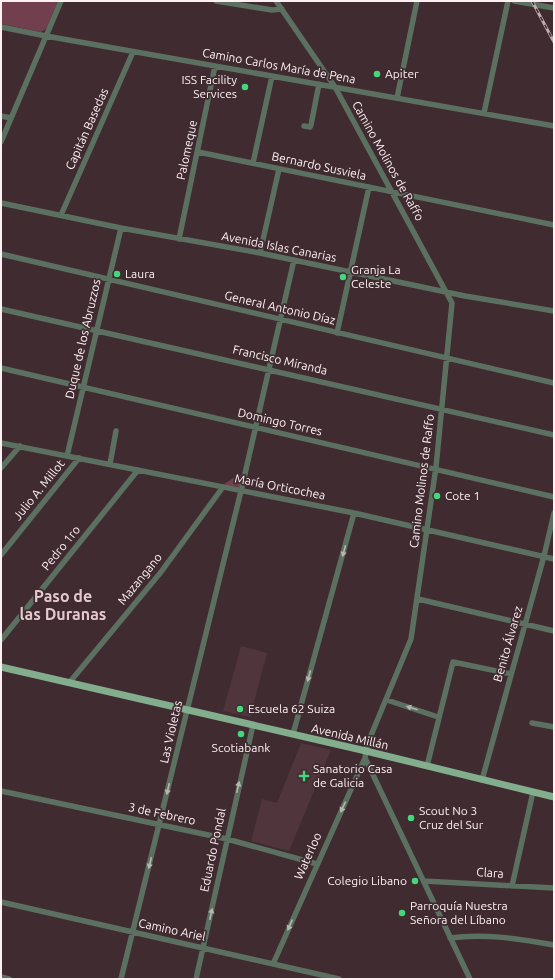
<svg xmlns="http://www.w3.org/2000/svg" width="555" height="980" font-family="Ubuntu,sans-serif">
<rect width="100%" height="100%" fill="#3f2b30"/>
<path fill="#50353c" d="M241,646l26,7 -17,64 -27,-6z
M301,743l30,7 -42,101 -38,-10 11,-42 15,4z"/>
<path fill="#713f4d" d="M1,1h57l-12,28 -5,3 -40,-8z
M239,474l3,2 -3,11 -16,-2z"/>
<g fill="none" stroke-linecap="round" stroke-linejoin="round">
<path stroke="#5b7060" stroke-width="5.5" d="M216,1l56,9 10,-1
M276,1l59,86 117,216 -16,164 -25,172 -44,106 -2,13 105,221
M514,1l40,7
M1,27l45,9 508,90
M397,98l20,-97
M484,113l24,-112
M1,116l10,2
M304,126l6,1 1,-2 8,-41
M1,142l60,-141
M198,152l356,73
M253,163l19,-87
M1,203l120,25 139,25 205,43 89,15
M61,215l72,-163
M179,239l36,-173
M260,253l19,-84
M1,254l553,129
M1,309l553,126
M337,333l32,-146
M1,368l553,129
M1,443l353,70 200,46
M67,456l54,-228
M110,464l6,-33
M1,468l19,-22
M1,555l78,-97
M418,599l136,32
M1,640l137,-170
M69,683l92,-111 62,-85
M387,700l51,17
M532,723l22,4
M293,734l61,-221
M427,766l26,-104 58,12
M482,780l62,-224 10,-43
M1,791l226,48 90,25
M424,881l130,7
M512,886l21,-94
M1,902l338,77
M450,938c34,-5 71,1 104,7
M273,964l92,-206
M1,977l8,2
M121,979l120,-488 53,-231
M196,979l57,-254"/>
<path stroke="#83ae8d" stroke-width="7" d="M1,667l365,84 188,46"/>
<defs>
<path id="rail" d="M532,1l22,41"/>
</defs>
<use href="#rail" stroke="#bdadb1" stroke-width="3"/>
<use href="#rail" stroke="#3f2b30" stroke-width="1.5" stroke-dasharray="4.5" stroke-linecap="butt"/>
</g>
<defs><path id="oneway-solid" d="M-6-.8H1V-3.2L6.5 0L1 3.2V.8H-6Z"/></defs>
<g fill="#b5b6b1">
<use href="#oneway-solid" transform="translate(344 551) rotate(105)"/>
<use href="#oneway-solid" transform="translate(309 676) rotate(105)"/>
<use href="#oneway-solid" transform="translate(412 708) rotate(-163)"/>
<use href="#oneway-solid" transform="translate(238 787) rotate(-78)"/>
<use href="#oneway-solid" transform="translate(168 789) rotate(103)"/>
<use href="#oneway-solid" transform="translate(343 807) rotate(115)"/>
<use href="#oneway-solid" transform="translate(150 863) rotate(104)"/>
<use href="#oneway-solid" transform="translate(211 914) rotate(-78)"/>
<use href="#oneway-solid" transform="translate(290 925) rotate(114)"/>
</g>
<g fill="#44d77b" stroke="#3f2b30" stroke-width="1.5">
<circle cx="377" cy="74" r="4"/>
<circle cx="245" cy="87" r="4"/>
<circle cx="117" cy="274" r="4"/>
<circle cx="343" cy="277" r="4"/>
<circle cx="437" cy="496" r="4"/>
<circle cx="240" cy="709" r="4"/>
<circle cx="241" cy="734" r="4"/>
<path d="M302 770h4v4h4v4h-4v4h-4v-4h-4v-4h4z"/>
<circle cx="411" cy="818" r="4"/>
<circle cx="415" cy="881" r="4"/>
<circle cx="402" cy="913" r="4"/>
</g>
<g text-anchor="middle" stroke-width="3.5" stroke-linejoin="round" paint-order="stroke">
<g font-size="12" fill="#fef0f3" stroke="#3f2b30">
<text transform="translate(279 66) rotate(10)" y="4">Camino Carlos María de Pena</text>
<text transform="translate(87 129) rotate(-66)" y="4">Capitán Basedas</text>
<text transform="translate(187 150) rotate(-78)" y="4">Palomeque</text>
<text transform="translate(388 161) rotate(61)" y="4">Camino Molinos de Raffo</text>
<text transform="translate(319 166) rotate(12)" y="4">Bernardo Susviela</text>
<text transform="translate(279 247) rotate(11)" y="4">Avenida Islas Canarias</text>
<text transform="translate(280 308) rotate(13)" y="4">General Antonio Díaz</text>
<text transform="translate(83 339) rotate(-77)" y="4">Duque de los Abruzzos</text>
<text transform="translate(280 360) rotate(13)" y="4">Francisco Miranda</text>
<text transform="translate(280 422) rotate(13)" y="4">Domingo Torres</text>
<text transform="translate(422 481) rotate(-83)" y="4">Camino Molinos de Raffo</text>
<text transform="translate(280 487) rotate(11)" y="4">María Orticochea</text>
<text transform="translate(39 490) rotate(-51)" y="4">Julio A. Millot</text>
<text transform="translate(61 548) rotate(-51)" y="4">Pedro 1ro</text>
<text transform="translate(140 579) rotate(-51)" y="4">Mazangano</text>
<text transform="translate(508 644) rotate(-74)" y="4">Benito Álvarez</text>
<text transform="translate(171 732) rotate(-77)" y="4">Las Violetas</text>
<text transform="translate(350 737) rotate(13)" y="4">Avenida Millán</text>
<text transform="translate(162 814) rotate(12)" y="4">3 de Febrero</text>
<text transform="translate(213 850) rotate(-78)" y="4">Eduardo Pondal</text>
<text transform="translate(308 856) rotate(-66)" y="4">Waterloo</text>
<text transform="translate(490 873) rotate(4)" y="4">Clara</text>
<text transform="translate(172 930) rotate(12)" y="4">Camino Ariel</text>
</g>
<g font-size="12" fill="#fef0f3" stroke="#3f2b30" text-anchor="start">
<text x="385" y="78">Apiter</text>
<text x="237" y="84" text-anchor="end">ISS Facility<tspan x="237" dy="14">Services</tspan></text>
<text x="351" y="274">Granja La<tspan x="351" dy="14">Celeste</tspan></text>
<text x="125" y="278">Laura</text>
<text x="445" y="500">Cote 1</text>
<text x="248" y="713">Escuela 62 Suiza</text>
<text x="241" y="752" text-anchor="middle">Scotiabank</text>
<text x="313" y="773">Sanatorio Casa<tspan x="313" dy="14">de Galicia</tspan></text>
<text x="419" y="815">Scout No 3<tspan x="419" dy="14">Cruz del Sur</tspan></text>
<text x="407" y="885" text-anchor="end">Colegio Libano</text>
<text x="410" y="910">Parroquía Nuestra<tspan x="410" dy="14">Señora del Líbano</tspan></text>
</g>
<g font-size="16" font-weight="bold" fill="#e3c9ce" stroke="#3f2b30">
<text x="63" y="602">Paso de<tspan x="63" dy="18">las Duranas</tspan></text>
</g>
</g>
<rect width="555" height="980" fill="none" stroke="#fef0f3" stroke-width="4"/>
</svg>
